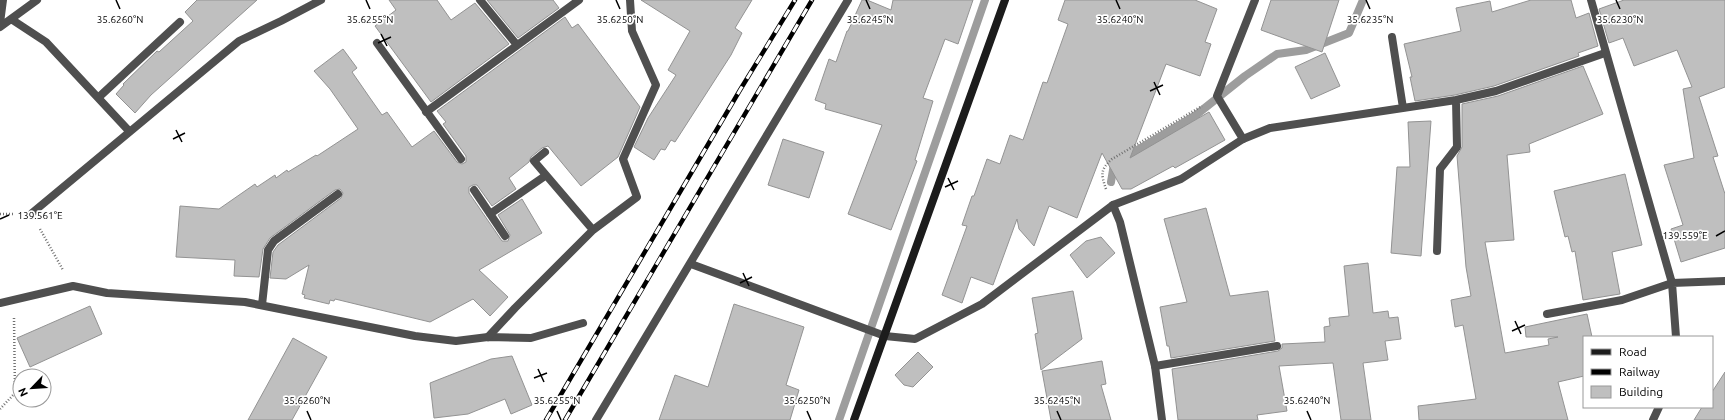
<svg xmlns="http://www.w3.org/2000/svg" width="1725" height="420" font-family="Ubuntu,sans-serif">
<rect width="100%" height="100%" fill="#fff"/>
<g fill="none" stroke-linecap="round" stroke-linejoin="round">
<path stroke="#9d9d9d" stroke-width="8" d="M1111,182l3,-18 82,-49 49,-39 32,-22 29,-4 43,-17 14,-33
M839,420l146,-420"/>
</g>
<path fill="#bfbfbf" stroke="#939393" d="M197,0h60l-106,95 -16,18 -19,-19 8,-9 -1,-1 34,-33 2,1 34,-31 -8,-9z
M389,0h48l14,20 24,-17 34,41 -78,58 -56,-76 21,-16z
M487,0h66l6,8 -41,30z
M641,0h111l-17,28 7,5 -11,22 -56,87 -4,-2 -6,10 -4,-1 -7,11 -20,-13 14,-29 28,-43 -8,-5 22,-39z
M862,0h5l24,10 2,-10h80l-15,44 -13,-5 -22,59 10,3 -18,59 2,1 -26,69 -43,-16 34,-89 -57,-16 1,-5 -11,-4 14,-41 7,3 11,-31h1z
M1065,0h130l22,9 -12,33 6,2 -11,32 -34,-12 -36,94 79,-46 16,28 -50,28 -2,-2 -42,23h-9l-20,-36 -25,65 -28,-12 -15,40 -15,-17 -2,-10 -24,66 -22,-8 -9,26 -20,-8 25,-69 -5,-1 10,-29h2l13,-37 13,5 10,-29 13,5 20,-58 4,1 21,-59 -10,-4z
M1271,0h68l-17,52 -61,-22z
M1531,0h40l5,18 13,-5 9,33 -20,7 1,3 -85,30 -39,9 -40,6 -5,-24h2l-8,-33 57,-13 -5,-23 34,-7 2,11z
M1624,0h101v87l-26,10 19,59 -5,1 12,37v54l-44,14 -10,-33 12,-4 -19,-60 30,-7 -11,-69 9,-2 -15,-37 -43,16 -11,-28 -14,5 -10,-34z
M565,17l7,11 6,-4 62,83 -22,50 -37,29 -33,-40 -6,2 -11,9 -2,5 -20,16 7,11 -24,17 -15,-21h-4l-4,2v6l33,48h6l2,-6 -12,-20 24,-16 20,34 -63,37 29,27 -18,19 -17,-17 -43,23 -95,-23 -1,2 -4,-1 -1,4 -25,-6 1,-3 -3,-1 7,-29 -23,14 -16,-1 3,-26 5,-7 63,-47 2,-5 -3,-4 -5,1 -65,48 -7,11 -4,28 -25,-1 1,-16 -59,-3 4,-51 39,3 36,-25 2,3 18,-12 1,3 11,-8 1,2 28,-17 1,1 41,-27 -28,-40 -16,-18 29,-22 14,19 -5,4 18,26 12,17 5,-3 25,35 22,-16 23,31 5,2 4,-2v-6l-23,-32 3,-2 -9,-11z
M1325,53l15,33 -29,13 -16,-32z
M1583,66l20,48 -74,30 1,8 -23,3 7,85 -29,2 20,111 44,-8 -1,-6 10,-2h-32l-1,-10 62,-13 5,23h-8v39l-26,6 10,38h-149l-1,-14 58,-7 -13,-74 -8,2 -4,-27 20,-4 -5,-29 -9,-111 5,-9v-43l36,-8z
M1431,121l-10,135 -30,-3 6,-86h13l-2,-45z
M783,139l41,13 -15,46 -41,-13z
M1625,174l17,71 -30,7 8,42 -37,6 -8,-49 -3,1 -4,-16 -3,1 -11,-46z
M1206,208l24,88 38,-5 7,50 -104,17 -2,-12h-2l-7,-39 27,-5 -23,-83z
M1101,237l14,16 -28,25 -17,-23 16,-14z
M1368,263l5,50 15,-2 1,7 9,-1 3,22 -16,2 3,19 -25,3 8,57h-30l-8,-57 -54,3 8,45 -30,4 1,5h-80l-6,-51 106,-18 4,-3v-4l43,-2 -1,-15 6,-1 -1,-8 20,-2 -5,-50z
M1073,291l9,48 -41,31 -6,-36 3,-1 -6,-35z
M734,304l70,23 -18,58 13,5 -9,30h-131l16,-45 33,12z
M90,306l12,28 -72,33 -13,-29z
M293,338l34,19 -35,63h-44z
M918,352l15,15 -20,20 -9,-2 -9,-10z
M512,356l20,49 -21,9 -6,-15 -37,15 -34,4 -4,-35 61,-24z
M1102,361l4,23 -5,1 10,35h-60l-9,-49z
M1725,372v48h-31l8,-13h10v-15z"/>
<g fill="none" stroke-linecap="round" stroke-linejoin="round">
<path stroke="#717171" stroke-width="2.5" stroke-dasharray="1 2" stroke-linecap="butt" d="M1106,189c-5,-15 -6,-19 6,-30l90,-53
M0,214h15
M40,229l23,41
M0,409l15,-16 -1,-75"/>
<path stroke="#4f4f4f" stroke-width="8" d="M1392,37l11,71
M99,97l81,-75
M1113,205l68,-26 62,-40 27,-11 186,-28 40,-9 109,-38
M1437,251l3,-82 17,-22 -1,-47
M0,303l73,-17 34,7 138,9 170,34 41,5 32,-4 43,1 52,-15
M262,305l6,-55 6,-9 64,-47
M1547,314l75,-14 50,-17
M1155,366l122,-20"/>
<path stroke="#4f4f4f" stroke-width="8" d="M480,0l37,45
M1591,0l81,283 4,54
M11,19l35,23 83,89
M0,23l3,-23
M0,27l37,-27
M377,43l84,116
M426,112l153,-112
M1243,139l-26,-43 38,-96
M545,152l-11,9 59,69
M474,190l31,46
M32,213l207,-172 42,-20 40,-21
M490,214l55,-38
M691,264l194,72 30,3 67,-35 131,-99 7,17 35,144 7,54
M1672,283l53,-2
M488,337l27,-29 78,-78 44,-33 -14,-38 33,-74 -24,-54 -2,-31
M596,420l252,-420
M1653,420l6,-13"/>
<path stroke="#1c1c1c" stroke-width="8" d="M854,420l151,-420"/>
<defs>
<path id="rail" d="M546,420l194,-330 55,-90
M565,420l247,-420"/>
</defs>
<use href="#rail" stroke="#000" stroke-width="4.5"/>
<use href="#rail" stroke="#fff" stroke-width="3" stroke-dasharray="9" stroke-linecap="butt"/>
</g>
<path fill="none" stroke="#000" stroke-width="1.5" d="M116,0l4,9M366,0l4,9M616,0l4,9M866,0l4,9M1116,0l4,9M1366,0l4,9M1616,0l4,9M381,34l6,12M378,43l13,-6M1154,82l6,13M1150,91l13,-6M176,130l6,12M173,139l12,-6M948,178l6,12M945,187l13,-6M0,219l9,-4M1716,236l9,-5M743,273l6,13M740,283l12,-6M1515,321l6,13M1512,331l13,-6M538,369l6,13M534,378l13,-5M307,411l4,9M557,411l4,9M807,411l4,9M1057,411l4,9M1307,411l4,9"/>
<g font-size="10" text-anchor="middle" fill="#000" stroke="#fff" stroke-width="3.5" stroke-linejoin="round" paint-order="stroke">
<text x="370" y="23">35.6255°N</text>
<text x="120" y="23">35.6260°N</text>
<text x="620" y="23">35.6250°N</text>
<text x="870" y="23">35.6245°N</text>
<text x="1120" y="23">35.6240°N</text>
<text x="1370" y="23">35.6235°N</text>
<text x="1620" y="23">35.6230°N</text>
<text x="40" y="219">139.561°E</text>
<text x="1685" y="239">139.559°E</text>
<text x="307" y="404">35.6260°N</text>
<text x="557" y="404">35.6255°N</text>
<text x="807" y="404">35.6250°N</text>
<text x="1057" y="404">35.6245°N</text>
<text x="1307" y="404">35.6240°N</text>
</g>
<rect x="1583" y="336" width="130" height="72" fill="#ffffff" stroke="#999999"/>
<rect x="1591" y="349" width="20" height="6" fill="#1c1c1c" stroke="#999999"/>
<text x="1619" y="356" font-size="12" fill="#000000">Road</text>
<rect x="1591" y="369" width="20" height="6" fill="#000000" stroke="#999999"/>
<text x="1619" y="376" font-size="12" fill="#000000">Railway</text>
<rect x="1591" y="386" width="20" height="12" fill="#bfbfbf" stroke="#999999"/>
<text x="1619" y="396" font-size="12" fill="#000000">Building</text>
<g transform="translate(32 388) rotate(245)"><circle r="19" fill="#ffffff" stroke="#999999"/>
<path d="M0-3L7 15L0 10L-7 15Z" fill="#000000"/>
<text y="-6" font-size="11" font-weight="bold" text-anchor="middle" fill="#000000">N</text>
</g>
</svg>
